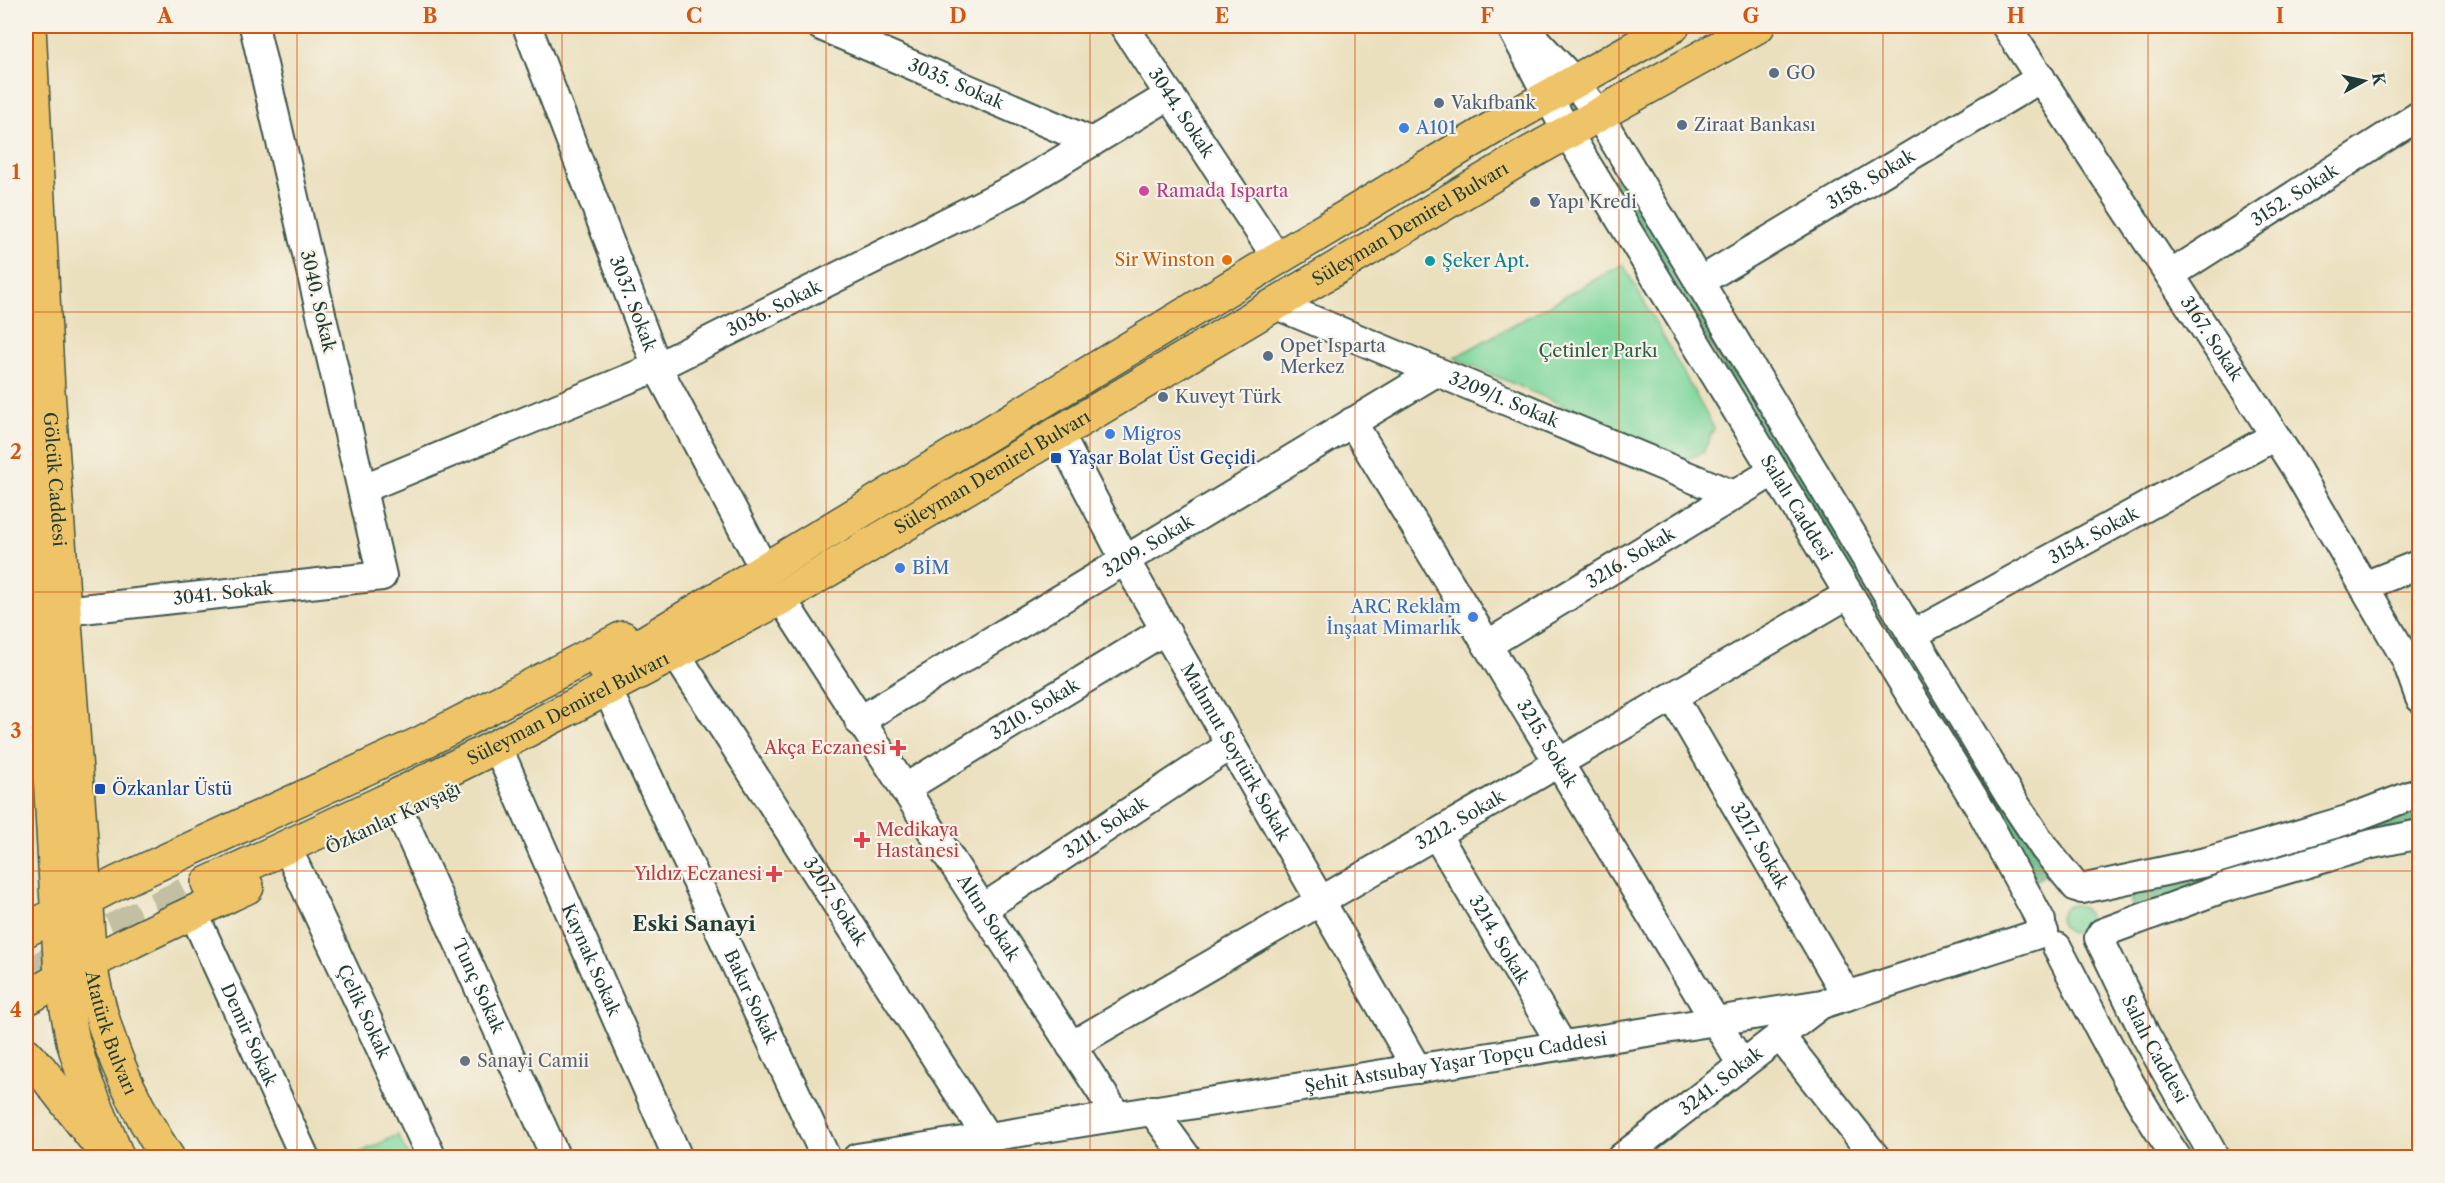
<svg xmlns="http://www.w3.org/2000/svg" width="2445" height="1183" font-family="'Libre Caslon Text',serif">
<rect width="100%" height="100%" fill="#f7f3e8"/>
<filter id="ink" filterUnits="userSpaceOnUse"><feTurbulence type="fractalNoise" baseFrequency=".0167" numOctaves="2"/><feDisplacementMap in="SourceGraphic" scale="12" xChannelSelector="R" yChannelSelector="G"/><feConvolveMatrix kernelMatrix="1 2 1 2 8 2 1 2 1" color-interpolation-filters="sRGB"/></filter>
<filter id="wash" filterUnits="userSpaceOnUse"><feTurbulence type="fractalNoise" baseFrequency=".008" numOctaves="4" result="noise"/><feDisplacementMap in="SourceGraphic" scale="24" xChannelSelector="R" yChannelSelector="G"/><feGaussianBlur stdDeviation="1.35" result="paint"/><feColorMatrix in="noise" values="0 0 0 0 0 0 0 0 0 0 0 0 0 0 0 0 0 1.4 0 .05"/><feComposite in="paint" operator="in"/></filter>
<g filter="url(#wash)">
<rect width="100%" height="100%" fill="#ebe0be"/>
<path fill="#7fd79c" stroke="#4f8a68" stroke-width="1.5" d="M1623,264l91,164 -11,25 -16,6 -233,-101z
M2060 919a14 14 0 1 1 28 0a14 14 0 1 1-28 0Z
M398,1135l11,22h-51l-1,-3z"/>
<path fill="#67b884" stroke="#437a5c" stroke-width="1.5" d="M1621,176l429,696 -15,9 -424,-699z
M2419,807v17l-285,89 -6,-23z"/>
</g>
<g filter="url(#ink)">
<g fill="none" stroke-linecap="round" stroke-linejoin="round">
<path stroke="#c2bfa2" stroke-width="33" stroke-dasharray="33 16" stroke-linecap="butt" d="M26,977l44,-26 138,-68"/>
<defs>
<g id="minor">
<path id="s1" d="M527,26l130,341 107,202"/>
<path id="s2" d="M821,26l271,116"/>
<path id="s3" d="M1124,26l153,232"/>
<path id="s4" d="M1511,26l56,106 415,680 59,109"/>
<path d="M1522,26l51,54 25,34 411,681 36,54 31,38"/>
<path id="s5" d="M2006,26l248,377 41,64 111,192"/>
<path id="s6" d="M2170,275l250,-160"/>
<path id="s7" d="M1699,282l342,-204"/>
<path id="s8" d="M1274,304l459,191"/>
<path id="s9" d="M1352,422l390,643"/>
<path id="s10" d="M1058,432l67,128 292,509"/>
<path id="s11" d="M362,489l295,-122 360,-180 153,-92"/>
<path d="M2364,586l56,-22"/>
<path id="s12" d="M781,598l336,518"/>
<path id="s13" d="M64,611l318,-35 -128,-550"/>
<path id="s14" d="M1912,635l363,-199"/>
<path id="s15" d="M1487,645l287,-174"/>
<path id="s16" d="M684,667l303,470"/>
<path d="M2420,675l-14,-16 14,39"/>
<path id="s17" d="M1673,697l174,299"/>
<path id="s18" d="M615,706l211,452"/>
<path id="s19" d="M859,721l577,-349"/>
<path id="s20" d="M505,764l173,394"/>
<path id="s21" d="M904,789l261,-159"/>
<path id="s22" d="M401,815l155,343"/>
<path id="s23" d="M1436,834l126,211"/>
<path id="s24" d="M295,865l137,293"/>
<path d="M2082,889l124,-27 141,-42 73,-28"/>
<path id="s25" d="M982,909l249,-164"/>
<path id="s26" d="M193,912l112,246"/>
<path d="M2102,933l121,-45 149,-44 48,-10"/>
<path id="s27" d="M2099,938l46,96 70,124"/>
<path d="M2057,947c37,72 74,144 120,211"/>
<path d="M1780,1036l96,122"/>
<path id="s28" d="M1071,1046l778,-452"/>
<path d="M1152,1110l35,48"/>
<path id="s29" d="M857,1158l965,-154 222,-72"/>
<path id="s30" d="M1621,1158l199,-153"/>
</g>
<g id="major">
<path id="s31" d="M29,26l19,365 42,571c11,70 39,137 78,196"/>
<path d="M26,421l20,278 15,279 12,63 13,42 32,75"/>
<path d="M604,667l892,-541 177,-100"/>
<path id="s32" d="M208,883l186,-86 101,-50 286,-149 747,-444 230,-128"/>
<path d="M26,930l93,-48 304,-140 200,-104"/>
<path d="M26,999c71,-43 146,-77 221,-112"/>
<path d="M26,1054l15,16 59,76"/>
</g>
</defs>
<use href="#minor" stroke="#3e5549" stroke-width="32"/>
<use href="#major" stroke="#3e5549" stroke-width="36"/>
<use href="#minor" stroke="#fff" stroke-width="28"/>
<use href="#major" stroke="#efc469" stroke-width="33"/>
</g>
</g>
<path fill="none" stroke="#d45610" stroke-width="1.5" stroke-opacity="0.55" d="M297,26v1132M562,26v1132M826,26v1132M1090,26v1132M1355,26v1132M1619,26v1132M1883,26v1132M2148,26v1132M26,312h2394M26,592h2394M26,871h2394"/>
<g fill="#5c6f8a" stroke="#f7f3e8" stroke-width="2">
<circle cx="1774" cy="73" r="6"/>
<circle cx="1439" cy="103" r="6"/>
<circle cx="1682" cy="125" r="6"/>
<circle cx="1535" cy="202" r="6"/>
<circle cx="1268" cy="356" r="6"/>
<circle cx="1163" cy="397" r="6"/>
</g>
<g fill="#3f7fe0" stroke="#f7f3e8" stroke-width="2">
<circle cx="1404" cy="128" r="6"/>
<circle cx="1110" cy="434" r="6"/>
<circle cx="900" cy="568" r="6"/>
<circle cx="1473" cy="617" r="6"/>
</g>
<circle fill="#d1479c" stroke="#f7f3e8" stroke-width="2" cx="1144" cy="191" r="6"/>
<circle fill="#e8710a" stroke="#f7f3e8" stroke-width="2" cx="1227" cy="260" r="6"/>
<circle fill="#0f9aa8" stroke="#f7f3e8" stroke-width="2" cx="1430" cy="261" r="6"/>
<g fill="#1a4fb4" stroke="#f7f3e8" stroke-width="2">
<rect x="1050" y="452" width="12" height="12" rx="3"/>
<rect x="94" y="783" width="12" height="12" rx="3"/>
</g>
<g fill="#e0444e" stroke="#f7f3e8" stroke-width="2">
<path d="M895 739h6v6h6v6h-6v6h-6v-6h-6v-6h6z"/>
<path d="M859 831h6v6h6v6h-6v6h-6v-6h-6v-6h6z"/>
<path d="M771 865h6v6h6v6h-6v6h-6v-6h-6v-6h6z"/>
</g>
<circle fill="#6b7280" stroke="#f7f3e8" stroke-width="2" cx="465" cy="1061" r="6"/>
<g text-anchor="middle" stroke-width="4.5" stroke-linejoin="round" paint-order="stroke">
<g font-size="18" fill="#4e5e75" stroke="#f7f3e8" text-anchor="start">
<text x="1786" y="79">GO</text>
<text x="1451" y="109">Vakıfbank</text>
<text x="1694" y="131">Ziraat Bankası</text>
<text x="1547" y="208">Yapı Kredi</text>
<text x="1280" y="352">Opet Isparta<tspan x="1280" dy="21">Merkez</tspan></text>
<text x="1175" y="403">Kuveyt Türk</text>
</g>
<g font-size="18" fill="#1f3d34" stroke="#f7f3e8">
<text dy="6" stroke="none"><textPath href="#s2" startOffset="147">3035. Sokak</textPath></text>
<text dy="6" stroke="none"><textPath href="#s3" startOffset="104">3044. Sokak</textPath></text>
<text dy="6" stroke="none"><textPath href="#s7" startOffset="200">3158. Sokak</textPath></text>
<text dy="6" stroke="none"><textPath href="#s6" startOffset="148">3152. Sokak</textPath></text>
<text dy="6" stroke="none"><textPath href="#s32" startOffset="1372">Süleyman Demirel Bulvarı</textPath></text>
<text transform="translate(318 301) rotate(77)" y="6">3040. Sokak</text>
<text dy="6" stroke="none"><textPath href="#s1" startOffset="297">3037. Sokak</textPath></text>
<text dy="6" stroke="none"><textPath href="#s11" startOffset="450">3036. Sokak</textPath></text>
<text dy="6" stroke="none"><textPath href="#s5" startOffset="374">3167. Sokak</textPath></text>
<text dy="6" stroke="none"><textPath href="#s8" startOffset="249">3209/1. Sokak</textPath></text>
<text dy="6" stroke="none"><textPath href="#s32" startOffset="886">Süleyman Demirel Bulvarı</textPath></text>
<text dy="6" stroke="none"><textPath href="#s31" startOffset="454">Gölcük Caddesi</textPath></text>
<text dy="6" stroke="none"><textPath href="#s4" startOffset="560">Salalı Caddesi</textPath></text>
<text dy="6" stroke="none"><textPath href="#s14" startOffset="207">3154. Sokak</textPath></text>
<text dy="6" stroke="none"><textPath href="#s19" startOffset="338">3209. Sokak</textPath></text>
<text dy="6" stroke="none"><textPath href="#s15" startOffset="168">3216. Sokak</textPath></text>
<text dy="6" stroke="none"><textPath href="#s13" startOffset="160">3041. Sokak</textPath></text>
<text dy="6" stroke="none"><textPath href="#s32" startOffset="400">Süleyman Demirel Bulvarı</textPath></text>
<text dy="6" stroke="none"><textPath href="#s21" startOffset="153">3210. Sokak</textPath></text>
<text dy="6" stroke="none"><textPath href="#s9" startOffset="376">3215. Sokak</textPath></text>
<text dy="6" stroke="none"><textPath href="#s10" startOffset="366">Mahmut Soytürk Sokak</textPath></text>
<text transform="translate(393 818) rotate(-25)" y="6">Özkanlar Kavşağı</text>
<text dy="6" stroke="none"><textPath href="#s28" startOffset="450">3212. Sokak</textPath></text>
<text dy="6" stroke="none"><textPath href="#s25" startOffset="148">3211. Sokak</textPath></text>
<text dy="6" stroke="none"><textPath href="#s17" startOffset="172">3217. Sokak</textPath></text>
<text dy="6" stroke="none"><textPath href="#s16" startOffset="279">3207. Sokak</textPath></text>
<text dy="6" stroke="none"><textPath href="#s12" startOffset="381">Altın Sokak</textPath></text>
<text dy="6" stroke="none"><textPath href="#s23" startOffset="123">3214. Sokak</textPath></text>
<text dy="6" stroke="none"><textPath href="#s20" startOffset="214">Kaynak Sokak</textPath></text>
<text dy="6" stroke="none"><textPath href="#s22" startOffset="188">Tunç Sokak</textPath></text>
<text dy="6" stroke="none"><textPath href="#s18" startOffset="321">Bakır Sokak</textPath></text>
<text dy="6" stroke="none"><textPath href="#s24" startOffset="162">Çelik Sokak</textPath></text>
<text dy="6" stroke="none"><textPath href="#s31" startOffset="1012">Atatürk Bulvarı</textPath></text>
<text dy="6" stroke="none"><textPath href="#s26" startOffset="135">Demir Sokak</textPath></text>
<text dy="6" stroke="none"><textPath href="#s27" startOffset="124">Salalı Caddesi</textPath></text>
<text dy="6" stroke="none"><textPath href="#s29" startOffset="606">Şehit Astsubay Yaşar Topçu Caddesi</textPath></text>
<text dy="6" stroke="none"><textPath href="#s30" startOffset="126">3241. Sokak</textPath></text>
</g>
<g font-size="18" fill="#366cbe" stroke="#f7f3e8" text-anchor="start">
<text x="1416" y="134">A101</text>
<text x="1122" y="440">Migros</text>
<text x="912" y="574">BİM</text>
<text x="1461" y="613" text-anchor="end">ARC Reklam<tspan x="1461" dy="21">İnşaat Mimarlık</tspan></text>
</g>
<g font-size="18" fill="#b23c85" stroke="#f7f3e8" text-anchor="start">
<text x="1156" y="197">Ramada Isparta</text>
</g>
<g font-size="18" fill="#c56008" stroke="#f7f3e8" text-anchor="end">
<text x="1215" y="266">Sir Winston</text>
</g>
<g font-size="18" fill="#0d838f" stroke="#f7f3e8" text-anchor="start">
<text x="1442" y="267">Şeker Apt.</text>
</g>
<g font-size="18" fill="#325c49" stroke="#f7f3e8">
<text x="1598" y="357">Çetinler Parkı</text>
</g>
<g font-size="18" fill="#164399" stroke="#f7f3e8" text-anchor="start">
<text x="1068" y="464">Yaşar Bolat Üst Geçidi</text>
<text x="112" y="795">Özkanlar Üstü</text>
</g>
<g font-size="18" fill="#be3a42" stroke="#f7f3e8" text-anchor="end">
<text x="886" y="754">Akça Eczanesi</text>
<text x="876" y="836" text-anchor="start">Medikaya<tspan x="876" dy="21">Hastanesi</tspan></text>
<text x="762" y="880">Yıldız Eczanesi</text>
</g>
<g font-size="18" fill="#5b616d" stroke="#f7f3e8" text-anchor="start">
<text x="477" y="1067">Sanayi Camii</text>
</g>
<g font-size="21" font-weight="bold" fill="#1f3d34" stroke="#f7f3e8">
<text x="694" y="931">Eski Sanayi</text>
</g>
</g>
<rect width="2445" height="1183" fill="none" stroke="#f7f3e8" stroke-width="66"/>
<g transform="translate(2364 81) rotate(82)" stroke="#f7f3e8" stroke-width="4.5" paint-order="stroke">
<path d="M0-4.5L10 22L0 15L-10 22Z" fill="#1f3d34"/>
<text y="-9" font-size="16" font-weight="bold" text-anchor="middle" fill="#1f3d34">K</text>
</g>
<rect x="33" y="33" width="2379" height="1117" fill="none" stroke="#d45610" stroke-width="2"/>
<g font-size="20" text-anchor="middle" font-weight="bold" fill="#d45610">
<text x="165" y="23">A</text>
<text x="430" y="23">B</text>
<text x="694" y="23">C</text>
<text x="958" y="23">D</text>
<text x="1222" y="23">E</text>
<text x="1487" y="23">F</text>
<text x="1751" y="23">G</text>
<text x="2016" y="23">H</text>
<text x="2280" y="23">I</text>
<text x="16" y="179">1</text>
<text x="16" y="459">2</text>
<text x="16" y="738">3</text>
<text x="16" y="1017">4</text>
</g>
</svg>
